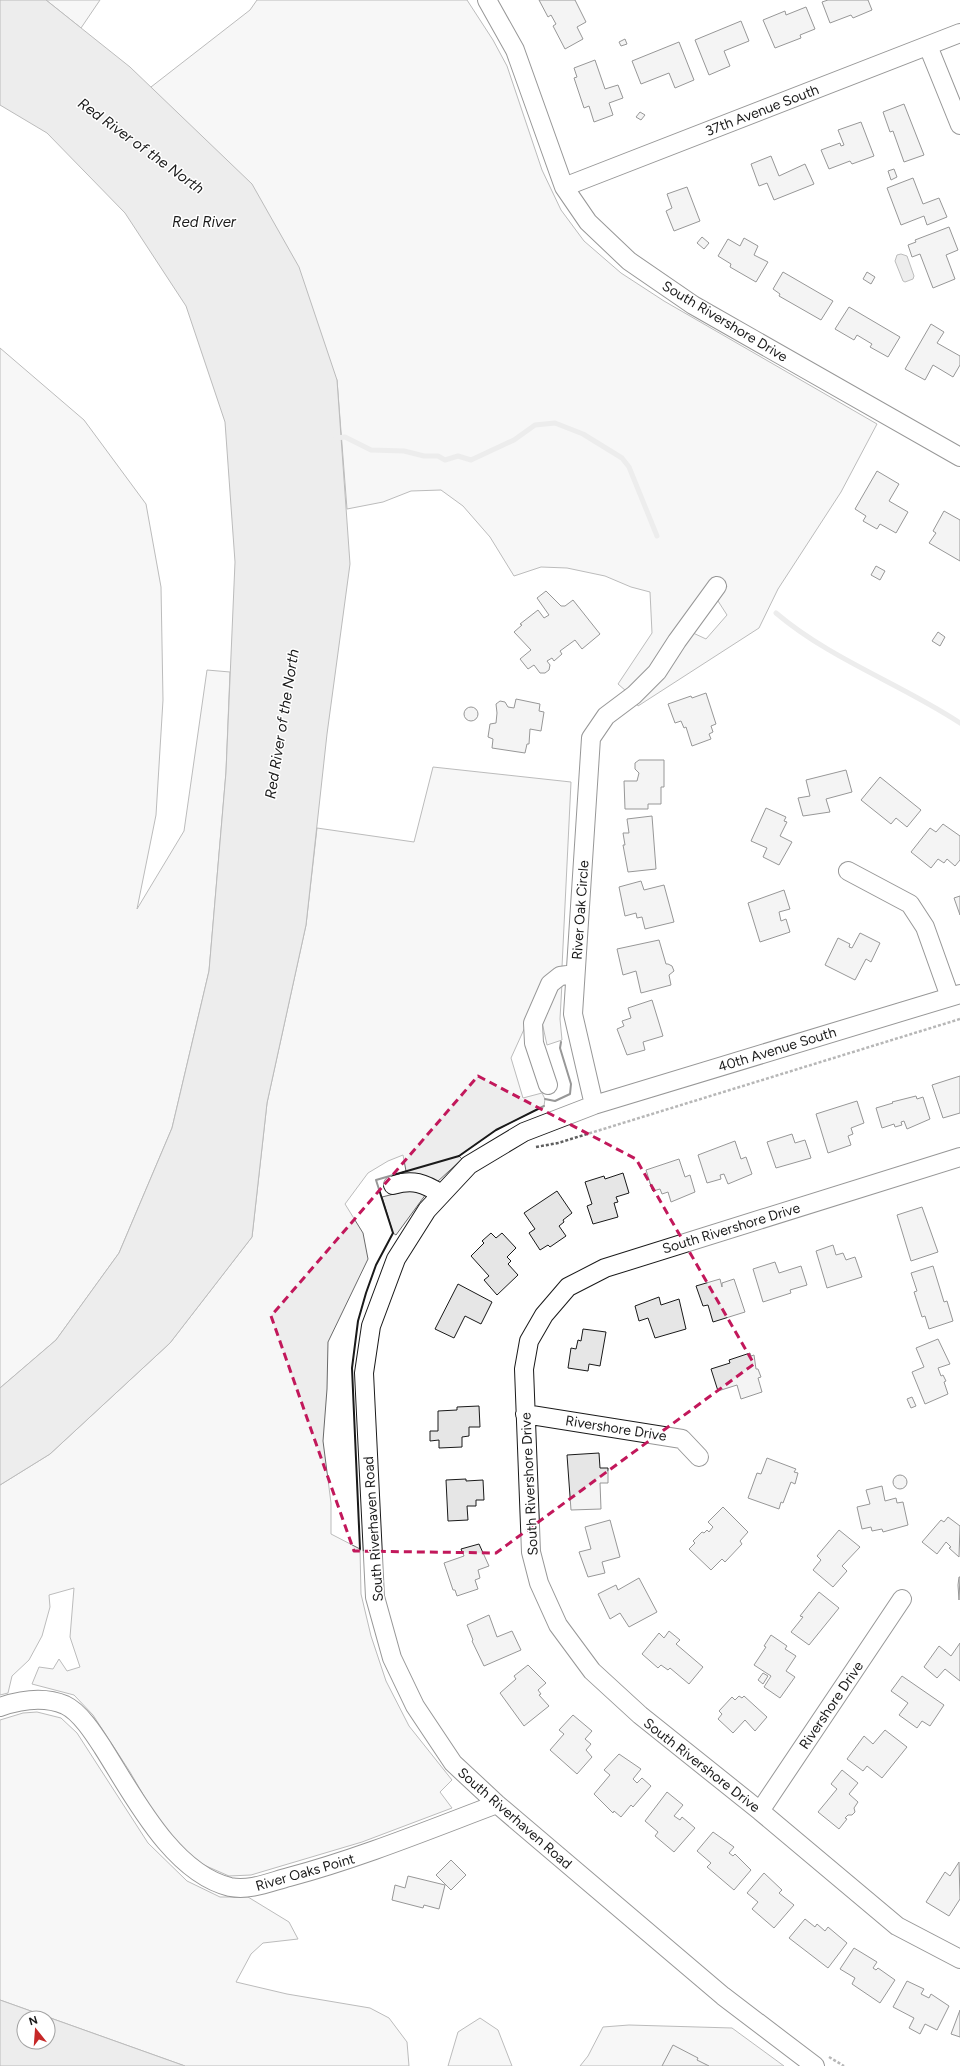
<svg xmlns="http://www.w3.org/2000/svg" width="960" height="2066" font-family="Figtree,sans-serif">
<rect width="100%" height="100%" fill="#fff"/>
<path fill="#ededed" stroke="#6a6a6a" d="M46,0h54l-19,28z
M257,0h210l26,40 14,26 35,104 19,40 23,31 37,32 43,28 213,123 -36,68 -63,97 -19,39 -121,78 -2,-4 55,-70 15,7 21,-24 -9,-14 9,-15 -12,-6 -58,80 -31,31 -8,-7 34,-51 -2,-41 -19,-5 -26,-11 -38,-8 -26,-1 -27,9 -24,-39 -27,-31 -22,-16 -30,1 -28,11 -36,7 -10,-129 -186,-293 99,-77z
M0,348l84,72 62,84 15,83 2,113 -7,115 -19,94 47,-78 23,-161 23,2 -4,100 -17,199 -37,157 -53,125 -63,87 -56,48z
M433,767l138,15 -9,185 -17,16 -34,75 12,40 19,-5 3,6 -1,7 -48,24 -37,26 3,3 -26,24 -34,-6 -2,-4 6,-2 -3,-16 -15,6 -20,12 -23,31 18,29 5,26 -40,83 -1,47 -4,52 8,62v31l29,15 1,45 10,42 15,45 23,45 43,54 -12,12 12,16 -90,34 -111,33 -22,1 -32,-14 -19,-19 -23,-28 -25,-43 -37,-57 -19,-20 -42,-11 7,-17 14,2 6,-10 8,12 13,-4 -10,-30 4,-49 -25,7 1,12 -8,29 -13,24 -17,16 -4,17 -8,2v-210l50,-31 120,-111 82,-106 15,-134 39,-178 11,-97 97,14z
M559,982l3,1 -2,36 2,21 -15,5 -5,-23z
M405,1187l21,7 -30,41 -3,-2 -11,-36 24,-6z
M37,1712l24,6 16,15 71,110 39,38 33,16h28l41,25 9,17 -35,4 -12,11 -15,28 51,12 83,14 19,10 18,24 2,24h-224l-185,-66v-280l23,-7z
M480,2018l18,12 14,36h-64l10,-34z
M629,2025l103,3 52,38h-204l8,-10 15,-29z"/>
<path fill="#d7d7d7" stroke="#6a6a6a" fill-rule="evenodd" d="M0,0h46l84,67 122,117 47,83 38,113 13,184 -23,170 -21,191 -39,178 -15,134 -82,106 -120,111 -50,31v-97l56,-48 63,-87 53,-125 37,-157 17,-199 9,-210 -10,-140 -39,-116 -61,-93 -78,-80 -47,-28z
M901,254l6,2 7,20 -1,3 -8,3 -2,-1 -8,-20 2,-6z
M0,2000l185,66h-185zM24,2018h24v24h-24z"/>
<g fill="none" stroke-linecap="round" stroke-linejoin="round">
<path stroke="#d7d7d7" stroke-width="5" d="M336,438l9,-1 26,13 33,1 20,5h14l7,4 13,-4 13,4 43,-20 21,-15 20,-2 28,11 39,24 7,9 28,69
M776,613c54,46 125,71 184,110"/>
</g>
<path fill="#e6e6e6" stroke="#1a1a1a" d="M539,0h36l11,22 -9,5 6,12 -18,10 -12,-23 3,-2 -5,-9 -3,2z
M828,0h40l4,10 -19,8 -2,-3 -21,8 -8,-21z
M806,7l9,22 -15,6 1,3 -26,10 -12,-28 22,-9 1,4z
M741,21l8,20 -25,10 6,15 -21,9 -14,-35z
M625,39l2,5 -6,2 -2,-4z
M679,42l15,38 -19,8 -6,-15 -28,11 -9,-23z
M595,60l10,29 13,-4 5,13 -14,5 4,12 -19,7 -5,-16 -5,2 -10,-30 3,-1 -3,-9z
M904,104l20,51 -20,7 -11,-31 -3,1 -7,-20z
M640,112l5,3 -4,5 -5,-3z
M861,122l13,34 -22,8 -2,-3 -21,8 -8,-19 19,-7 1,3 3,-1 -6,-15z
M771,156l8,20 26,-12 9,20 -40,16 -7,-17 -8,3 -8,-22z
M894,169l3,8 -6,3 -3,-9z
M913,178l10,26 16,-6 8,19 -20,8 -3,-9 -23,9 -14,-37z
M687,187l13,34 -26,10 -8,-20 6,-3 -5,-14z
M949,227l9,23 -12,5 9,24 -22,9 -13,-34 -8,3 -4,-12 8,-3 -1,-2z
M702,237l7,6 -5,6 -7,-6z
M744,238l14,8 -4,9 14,7 -12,20 -26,-15 1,-3 -13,-8 10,-17 12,7z
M783,272l50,29 -12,19 -42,-24 1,-2 -7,-5z
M867,272l8,5 -4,7 -8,-5z
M849,307l51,30 -12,20 -18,-10 2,-3 -15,-9 -3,5 -19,-11z
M931,324l13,8 -7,11 23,13v9l-7,12 -20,-12 -8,15 -20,-11z
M877,471l22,13 -10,17 19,11 -12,21 -16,-9 -3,5 -14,-8 3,-5 -11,-7z
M944,511l16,9v41l-31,-18 7,-10 -3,-2z
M876,566l9,5 -5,9 -9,-5z
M546,591l15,15h4l8,-6 27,34 -18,15 -7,-9 -15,11 2,3 -8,7 -2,-3 -5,3 3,4 -1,5 -4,3h-5l-6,-8 -6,4 -8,-10 11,-9 -17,-18 8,-7 -2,-1 18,-14 6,8 5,-3 -12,-17z
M938,632l7,5 -5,9 -8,-5z
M706,693l10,31 -5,2 2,6 -4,2 2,5 -19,7 -6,-19 -2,1 -3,-7 -6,2 -7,-19 23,-8 1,2z
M516,699l24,5 -1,7 5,1 -3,19 -11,-2 -1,15h-2l-2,9 -33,-5 1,-9 -5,-2 2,-13 6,-1 1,-10 -1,-9 4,-3 5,1 3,5 6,1z
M464 714a7 7 0 1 1 14 0a7 7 0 1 1-14 0Z
M639,760h25v27h-3v17h-13v5h-23l-1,-28h13l2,-8 -4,-4v-6z
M846,770l6,22 -26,7 4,13 -27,4 -5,-18 12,-2 -4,-16z
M880,777l41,33 -14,17 -11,-9 -5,6 -30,-24z
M766,808l20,9 -2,4 3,1 -7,14 12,6 -13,23 -16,-8 4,-9 -16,-7z
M652,816l4,53 -28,3 -5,-27h2l-2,-12h6l-2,-14z
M943,824l17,12v24l-5,6 -8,-7 -3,4 -6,-4 -7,9 -20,-16 19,-24 6,4z
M641,881l3,9 20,-5 10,37 -29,7 -3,-12 -5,1 -1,-5 -11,3 -6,-29z
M784,890l6,19 -11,3 2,9 5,-2 4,13 -30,10 -12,-39z
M960,896v19l-6,-17z
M860,933l20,10 -9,19 -5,-3 -11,21 -30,-15 13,-27 12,6 -1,3 3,1z
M659,940l7,24h2l4,2 2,5 -5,4 2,10 -30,8 -5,-22 -13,4 -6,-26z
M652,1000l11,36 -20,6 2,8 -18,5 -10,-26 7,-3 -2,-5 9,-3 -3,-10z
M960,1076v37l-17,5 -11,-33z
M916,1096l1,3 6,-2 7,22 -23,10 -3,-8 -3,1 1,3 -7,2 -1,-3 -12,4 -6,-20 17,-5 -1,-1z
M857,1101l7,22 -13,5 2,6 -5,2 3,9 -23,8 -12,-39z
M792,1134l3,9 10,-3 6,18 -35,10 -9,-26z
M735,1141l6,18 5,-2 6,17 -24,10 -4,-10 -4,1 1,4 -14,4 -9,-28z
M679,1159l6,18 5,-2 5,17 -24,10 -3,-10 -6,2 -2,-5 -7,2 -1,-2 -6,-19z
M623,1173l6,20 -13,4 2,5 -4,1 4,14 -25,7 -6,-18 5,-2 -7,-22 19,-6 1,3z
M557,1191l15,22 -9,7 1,2 -5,4 7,10 -16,11 -2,-2 -8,5 -11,-17 6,-4 -11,-16z
M922,1207l16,45 -27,9 -14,-46z
M491,1233l5,5 6,-5 14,15 -9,9 4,4 -3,3 10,11 -21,20 -13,-15 5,-4 -18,-20 13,-13 -2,-2z
M833,1245l3,10 7,-2 3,7 9,-3 7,20 -35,11 -11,-37z
M775,1262l4,11 22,-7 6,19 -17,5 1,3 -28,9 -10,-33z
M933,1266l11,36 3,-1 6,20 -24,8 -4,-13 -3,1 -8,-25 3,-1 -6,-18z
M720,1279l2,8v-4l12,-4 11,33 -32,10 -5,-17 -5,1 -7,-20z
M458,1284l34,18 -11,22 -16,-8 -11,22 -19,-9z
M659,1297l2,8 18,-6 7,30 -31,9 -7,-20 -9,3 -4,-15z
M583,1329l23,3 -6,34 -11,-2 -1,7 -20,-3 3,-20 5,1 2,-9 3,1z
M938,1339l12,25 -12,4 3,8 2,-1 3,6 -2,1 4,12 -23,10 -13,-32 12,-5 -8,-19z
M750,1353l1,3 3,-1 2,14h2l3,8 -3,1 4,14 -21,7 -4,-14 -19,6 -7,-22 19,-6 -1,-3z
M912,1397l4,9 -5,2 -4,-9z
M479,1406l1,21h-11v9l-7,1v10l-23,1v-8l-9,1v-10h8v-20l19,-1v-3z
M599,1453l1,15h8v15h-8l1,26 -30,1 -4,-55z
M767,1458l29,11 -2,3 4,1 -3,11 -4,-2 -8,21 -2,-1 -2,7 -31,-11 9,-25 4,1z
M893 1482a7 7 0 1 1 14 0a7 7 0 1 1-14 0Z
M466,1479v2l17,-1 1,20h-8v6h-9l1,14 -20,1 -2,-41z
M882,1486l3,15 11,-3 1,5 6,-1 5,23 -25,7 -1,-3 -10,2 -1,-4 -9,2 -5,-22 13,-3 -4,-14z
M723,1507l25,25 -8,9 2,3 -17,18 -3,-3 -11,11 -22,-21 6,-6 -2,-2 9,-9 2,1 3,-3 2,2 4,-5 -5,-5z
M948,1517l12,9 -1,31 -10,-9 2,-1 -5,-5 -9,12 -15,-12 19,-22 3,2z
M610,1520l10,37 -18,5 3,11 -17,4 -9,-25 12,-3 -6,-22z
M839,1530l21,17 -18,19 5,5 -14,16 -20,-17 8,-10 -4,-4z
M479,1544l10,22 -11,4 2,8 -5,2 3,9 -21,7 -2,-6h-2l-9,-27 20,-7 -3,-7z
M959,1577h1l-1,23 -1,-15z
M639,1578l18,34 -28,15 -9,-14 -10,6 -12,-25 18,-9 2,5z
M819,1592l20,16 -30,37 -18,-13 12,-15 -3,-1z
M489,1615l8,22 15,-6 9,19 -37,16 -12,-25 1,-1 -6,-15z
M669,1631l11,9 -4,4 27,23 -14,17 -19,-16 -2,2 -7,-5 -3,3 -16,-14 17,-21 5,5z
M771,1635l16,11 -2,3 11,7 -10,15 9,6 -15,21 -16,-11 7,-11 -17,-11 12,-18 -2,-1z
M960,1643v38l-15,-12 -8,9 -13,-11 15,-21 12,10z
M528,1665l18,18 -8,7 3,4 -2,1 10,11 -25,20 -24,-33 16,-14 -2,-3z
M763,1673l5,3 -5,8 -5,-4z
M902,1676l42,29 -14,21 -8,-5 -5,7 -18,-13 9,-12 -17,-12z
M739,1696l3,2 2,-2 23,21 -12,14 -10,-11 -12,13 -15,-14 4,-5 -3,-3 13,-14 3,3z
M573,1715l19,16 -7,8 6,5 -5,6 6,7 -15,17 -27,-24 14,-16 -5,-4z
M885,1730l22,17 -25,31 -15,-12 -4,5 -16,-12 17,-23 9,8z
M619,1754l22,15 -8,10 4,4 5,-5 9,8 -18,21 -2,-2 -10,12 -7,-6 -1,2 -19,-19 16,-19 -6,-5z
M842,1770l16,13 -9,11 9,8 -4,6 1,4 -3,3h-4l-3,3 2,1 -8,10 -21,-17 19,-23 -6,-5z
M667,1792l16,13 -9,11 6,4 2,-3 13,11 -21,24 -19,-16 3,-4 -13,-11z
M713,1832l21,15 -5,6 4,3 2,-2 16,16 -17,20 -27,-23 4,-4 -14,-12z
M451,1860l15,15 -15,15 -15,-15z
M959,1862l1,37 -11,17 -23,-14 19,-30 5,4z
M764,1873l18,17 -3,3 15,12 -20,23 -22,-19 6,-7 -11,-9z
M408,1876l37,9 -6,24 -15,-4 -1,3 -31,-8 3,-15 10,3z
M805,1919l10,8 2,-3 8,7 3,-4 19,16 -19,25 -39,-30z
M854,1948l23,14 -4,6 3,2 2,-2 17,12 -15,23 -28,-19 3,-6 -15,-9z
M907,1981l17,8 -3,5 8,4 2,-4 18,12 -12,24 -12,-6 -5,10 -11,-6 5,-10 -21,-11z
M960,2010v27l-9,-3z
M673,2045l25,13 -1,2 12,6h-47z"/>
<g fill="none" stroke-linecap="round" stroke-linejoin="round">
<defs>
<path id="minor" d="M487,0l28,50 49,137 24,35 41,39 64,44 267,152
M928,46l32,79
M564,187l396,-154
M848,871l62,33 15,23 25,70
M548,1085l-14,-42 -1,-20 17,-39 10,-8 15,-2
M594,1105l-21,-91 18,-276 15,-22 28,-21 23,-23 20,-31 40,-55
M960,1157l-355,111 -37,19 -24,28 -15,26 -5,28 7,183 8,31 19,42 34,46 48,44 120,96 137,115 63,33
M393,1185c20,-6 31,-2 48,9
M525,1414l157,25 17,18
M0,1707c20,-7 44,-11 65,-2 15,7 29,29 38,43 30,47 69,125 127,139 20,4 40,-5 59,-10 71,-19 139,-47 208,-73
M760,1811l142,-212
M815,2066l-92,-70 -226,-192 -44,-41 -38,-57 -23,-48 -17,-61 -11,-224 7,-47 25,-67 31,-49 42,-45 55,-33 70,-27 366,-111"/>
</defs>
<use href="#minor" stroke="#1a1a1a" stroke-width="20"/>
<path stroke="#5f5f5f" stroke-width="2.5" stroke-dasharray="3 2" stroke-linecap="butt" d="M536,1147l22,-4 402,-124
M829,2057l15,9"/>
<use href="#minor" stroke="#fff" stroke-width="18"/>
<path stroke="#1a1a1a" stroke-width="2" d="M545,1099l10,2 15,-7 1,-10 -11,-36 1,-6
M360,1549l-8,-181 6,-47 8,-28 10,-28 17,-32 -17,-53 83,-24 37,-26 48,-24"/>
</g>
<path d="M0 0H960V2066H0ZM478,1076l158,83 118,205 -258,189 -142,-2 -83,-235z" fill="#fff" fill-opacity=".55" fill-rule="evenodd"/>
<path fill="none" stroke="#c2185b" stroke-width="3" stroke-dasharray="8 5" stroke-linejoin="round" d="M478,1076l158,83 118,205 -258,189 -142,-2 -83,-235z"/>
<g text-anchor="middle" stroke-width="3" stroke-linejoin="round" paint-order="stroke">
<g font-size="14" fill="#1a1a1a" stroke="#fff">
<text transform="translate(762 110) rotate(-21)" y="5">37th Avenue South</text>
<text transform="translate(725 321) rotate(31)" y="5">South Rivershore Drive</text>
<text transform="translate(580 910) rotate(-86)" y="5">River Oak Circle</text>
<text transform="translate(777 1049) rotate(-17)" y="5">40th Avenue South</text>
<text transform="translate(731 1228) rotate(-17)" y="5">South Rivershore Drive</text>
<text transform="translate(616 1428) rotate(9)" y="5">Rivershore Drive</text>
<text transform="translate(529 1484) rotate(-93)" y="5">South Rivershore Drive</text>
<text transform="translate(373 1529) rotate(-94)" y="5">South Riverhaven Road</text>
<text transform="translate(831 1705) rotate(-56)" y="5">Rivershore Drive</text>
<text transform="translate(702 1765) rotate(38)" y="5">South Rivershore Drive</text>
<text transform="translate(515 1818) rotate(41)" y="5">South Riverhaven Road</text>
<text transform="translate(305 1872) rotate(-16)" y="5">River Oaks Point</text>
</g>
<g font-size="15" font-style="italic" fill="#1a1a1a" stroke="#fff">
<text transform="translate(141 146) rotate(36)" y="5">Red River of the North</text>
<text x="204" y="227">Red River</text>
<text transform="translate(282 724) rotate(-81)" y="5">Red River of the North</text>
</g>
</g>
<g transform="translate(36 2030) rotate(343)"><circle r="19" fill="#ffffff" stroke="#a3a3a3"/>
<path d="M0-3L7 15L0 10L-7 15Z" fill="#c62828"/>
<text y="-6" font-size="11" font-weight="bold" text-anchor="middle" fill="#1a1a1a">N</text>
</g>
</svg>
